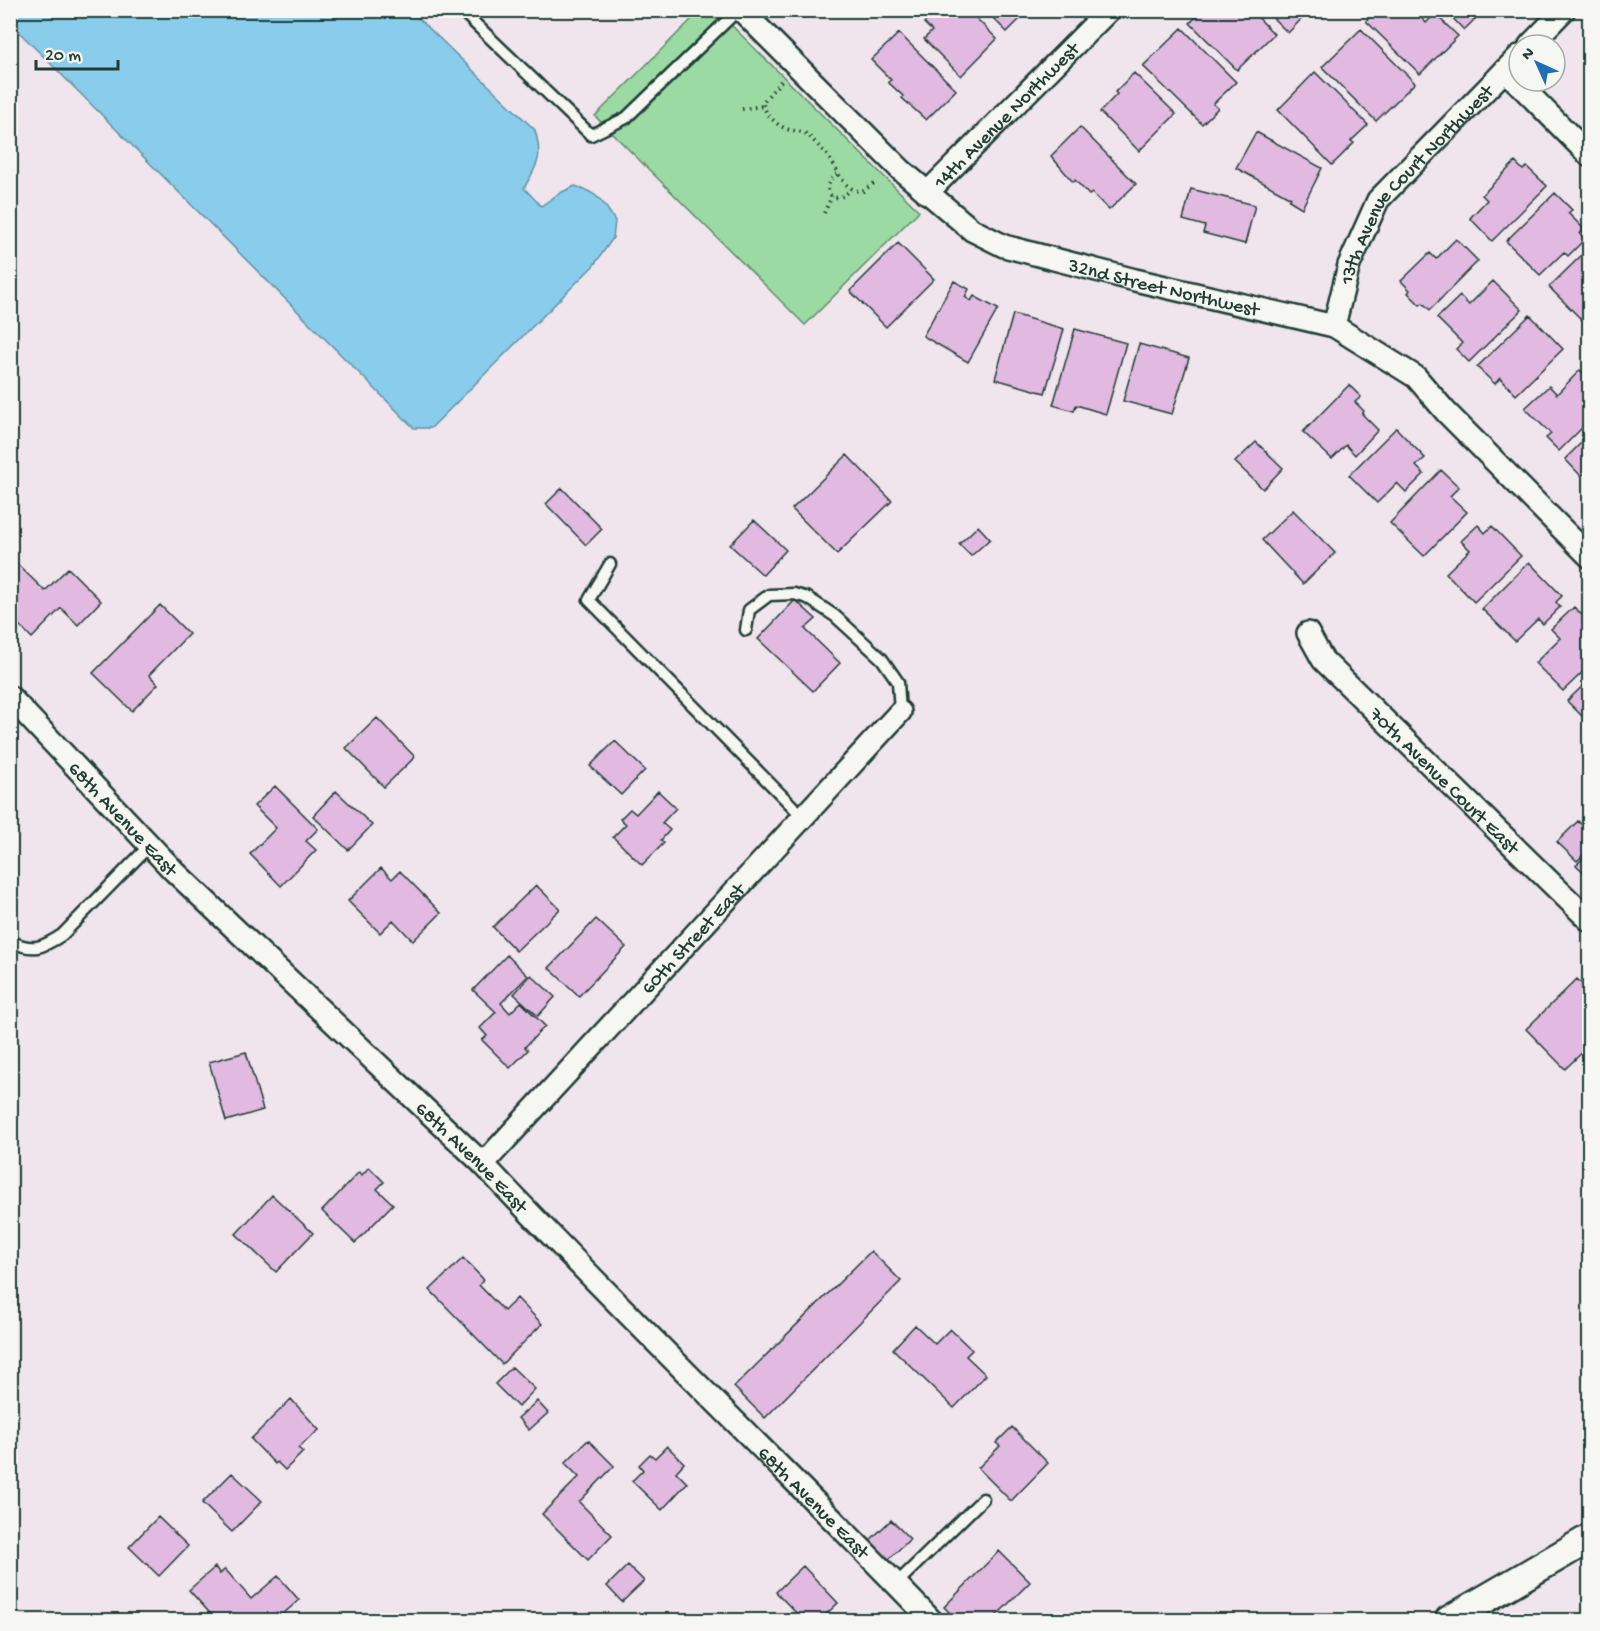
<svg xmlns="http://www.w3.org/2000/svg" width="1600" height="1631" font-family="'Gochi Hand',sans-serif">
<rect width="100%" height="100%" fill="#f0e4ed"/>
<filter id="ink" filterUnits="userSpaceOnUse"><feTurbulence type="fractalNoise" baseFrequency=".0167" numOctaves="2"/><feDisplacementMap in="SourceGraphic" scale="12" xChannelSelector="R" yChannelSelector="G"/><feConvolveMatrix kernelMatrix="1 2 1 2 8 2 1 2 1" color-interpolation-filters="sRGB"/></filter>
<g filter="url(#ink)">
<path fill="#9cdaa3" stroke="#5e8c6c" stroke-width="1.5" d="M700,11h17l202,200 -114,114 -210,-209z"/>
<path fill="#8acceb" stroke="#5f93a2" stroke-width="1.5" d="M10,11h401l124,119c8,28 3,34 -11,58l17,18 19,-13 15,-7c23,7 28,15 40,35l-2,17 -19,27 -163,163h-17l-403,-404z"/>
<path fill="#e1b9e1" stroke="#1f3d34" stroke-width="1.5" d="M937,10l5,5 5,-5h21l29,29 -36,37 -37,-37 8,-8 -8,-8z
M985,10h44l-22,22z
M1203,10h48l23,24 -37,36 -47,-47z
M1265,10h45l-22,23z
M1376,10h38l12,13 9,-9 23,22 -38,38 -54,-53z
M1445,10h39l-20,20z
M1182,28l54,54 -23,22 5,4 -16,16 -59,-58z
M1361,29l54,54 -39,38 -54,-54z
M899,33l57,57 -30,30 -24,-22 1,-2 -15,-14 3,-2 -20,-20z
M1315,72l53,53 -17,16 3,2 -22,22 -54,-55z
M1134,73l42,41 -37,37 -39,-39 17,-18 -2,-2z
M1080,127l56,57 -27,26 -17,-17 -3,2 -14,-15 -2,2 -22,-26z
M1256,132l66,36 -20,40 -13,-8 2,-2 -55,-30z
M1515,162l8,8 4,-3 20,19 -55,55 -22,-23 17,-18 -5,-5z
M1191,189l64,16 -10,39 -42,-11 2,-7 -22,-6z
M1555,193l17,17 -4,3 16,16 -4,5 5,5 -17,17 -4,-4 -24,23 -34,-34z
M1456,239l22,22 -48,49 -7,-7 -3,2 -12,-12 2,-3 -9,-9 29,-28 6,6z
M898,243l36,36 -48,48 -36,-36z
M1590,247v68l-7,6 -34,-34z
M954,281l15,8 -4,8 6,4 3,-5 24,13 -30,53 -45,-26z
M1493,281l29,29 -53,52 -13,-13 6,-6 -25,-25 23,-22 9,9z
M1013,314l51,15 -19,64 -50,-14z
M1530,315l33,34 -47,46 -16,-17 -5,6 -18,-17z
M1075,329l51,14 -20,71 -30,-9 -2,6 -21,-6z
M1139,344l50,14 -17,56 -49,-13z
M1580,370l10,9v41l-31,31 -13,-13 5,-4 -26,-26 24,-22 8,8z
M1349,385l12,12 -6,5 9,9 -2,3 16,16 -23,25 -9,-10 -14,14 -29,-27z
M1396,428l29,30 -9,8 8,8 -18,18 -9,-9 -20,20 -28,-28z
M1590,434v34l-9,8 -16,-17z
M1256,442l27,26 -20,21 -28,-27z
M847,455l45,46 -55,53 -45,-45z
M1441,470l18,17 -9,9 17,16 -43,44 -34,-33z
M562,488l40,41 -16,16 -40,-41z
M1293,510l42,43 -32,31 -41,-44z
M754,520l32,30 -23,25 -33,-30z
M1478,525l7,8 7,-7 29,30 -47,46 -28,-29 24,-23 -9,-9z
M978,526l12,13 -19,17 -12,-12z
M10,557l35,34 23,-23 33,33 -23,24 -17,-17 -29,30 -22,-22z
M1529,562l33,34 -6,6 4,5 -17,17 -5,-5 -23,22 -33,-32z
M795,600l21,19 -11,10 35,34 -27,28 -55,-52z
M160,605l29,29 -40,41 9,9 -26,27 -39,-38z
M1574,607l16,16v42l-27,26 -28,-28 25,-25 -9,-9z
M1590,679v45l-23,-23z
M377,718l38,39 -31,30 -38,-39z
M615,741l30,29 -24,25 -31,-29z
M275,786l43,43 -12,12 10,9 -35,36 -31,-32 26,-26 -22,-22z
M336,791l36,34 -24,25 -35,-34z
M658,791l18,17 -14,15 8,7 -9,10 3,3 -22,22 -29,-28 13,-13 -6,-5 10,-10 6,5z
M1578,821l12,12v16l-13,12 -20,-19z
M1590,852v26l-14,-13z
M381,868l11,11 8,-8 41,42 -28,28 -20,-21 -13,13 -32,-32z
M536,885l24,24 -44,42 -23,-24z
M596,919l30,28 -47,49 -30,-28z
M507,955l21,21 -27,27 9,10 11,-11 24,24 -20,21 3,3 -18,18 -28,-28 5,-4 -7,-8 16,-16 -23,-22z
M531,975l24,22 -17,19 -24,-22z
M1577,979l13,13v53l-25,24 -39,-40z
M246,1052l17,58 -37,11 -17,-59z
M369,1167l15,15 -7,7 16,15 -38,39 -33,-32 37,-39 3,3z
M272,1195l41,38 -37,39 -40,-38z
M871,1251l30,30 -136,137 -31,-31z
M463,1258l21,22 -5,5 25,26 13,-13 25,26 -40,40 -72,-74z
M915,1325l20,19 15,-15 22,21 -6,6 20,19 -32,33 -61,-59z
M512,1367l23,22 -17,18 -23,-23z
M291,1399l28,31 -21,18 5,4 -18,18 -8,-8 -2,2 -24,-25z
M537,1401l11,12 -19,17 -11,-12z
M1012,1427l36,36 -37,38 -33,-33 22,-22 -4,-3z
M588,1440l26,26 -35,36 33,33 -24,25 -46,-46 37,-37 -14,-14z
M667,1446l17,17 -8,9 11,11 -25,27 -30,-29 11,-11 -4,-5 11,-11 5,4z
M232,1473l30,28 -30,31 -30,-29z
M158,1517l30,29 -29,30 -30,-29z
M891,1520l19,19 -24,23 -19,-19z
M999,1551l31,31 -38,38h-35l-13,-13z
M628,1565l16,16 -22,21 -15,-16z
M803,1566l35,37 -18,17h-17l-27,-28z
M215,1567l5,7 5,-5 26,30 27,-23 21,24 -23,20h-60l-27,-30z"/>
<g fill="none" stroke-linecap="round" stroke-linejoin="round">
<defs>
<path id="service" d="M461,10l130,125 35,-17 112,-108
M610,564l-21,36 214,217
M746,630l3,-20 20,-15 25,-1 14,4 27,18 47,43 16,23 2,30
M10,941c23,11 32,7 52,-6l88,-90
M896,1584l87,-85"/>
<g id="minor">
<path id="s1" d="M741,10l160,160 71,60 32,16 131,34 199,46 82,51 30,35 144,145"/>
<path d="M1530,45l34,-35"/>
<path d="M1505,70l85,86"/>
<path id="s2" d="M927,193l182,-183"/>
<path id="s3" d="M1334,326l15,-61 29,-65 141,-144"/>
<path id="s4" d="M1308,633l15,27 267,261"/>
<path id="s5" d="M10,697l164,174 309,293c146,156 301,303 448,456"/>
<path id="s6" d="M483,1164l417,-452"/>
</g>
<path id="tertiary" d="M1449,1620l141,-82"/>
</defs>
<use href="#service" stroke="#1f3d34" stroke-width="15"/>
<use href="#minor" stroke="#1f3d34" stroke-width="26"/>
<use href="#tertiary" stroke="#1f3d34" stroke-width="32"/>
<path stroke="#1f3d34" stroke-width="4" stroke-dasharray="1.5 4.5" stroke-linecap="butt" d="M781,81l-18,21c0,10 14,24 24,27 8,3 15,1 22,7 7,7 16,16 22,25 8,13 15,31 32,30l14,-10
M742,109l21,-3
M837,174c-19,13 -4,36 14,15
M824,213l8,-17"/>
<use href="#service" stroke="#f6f6f2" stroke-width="10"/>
<use href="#minor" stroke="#f6f6f2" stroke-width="21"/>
<use href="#tertiary" stroke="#f6f6f2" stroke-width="27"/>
<path stroke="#1f3d34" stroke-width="4.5" stroke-dasharray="9 4.5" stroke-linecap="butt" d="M1575,1620l15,-8"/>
</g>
</g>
<g text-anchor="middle" stroke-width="6" stroke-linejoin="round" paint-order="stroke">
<g font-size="20" fill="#1f3d34" stroke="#f6f6f2">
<text dy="7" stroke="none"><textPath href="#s2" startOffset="111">14th Avenue Northwest</textPath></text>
<text dy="7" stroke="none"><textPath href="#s3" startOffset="168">13th Avenue Court Northwest</textPath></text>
<text dy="7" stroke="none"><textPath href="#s1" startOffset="520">32nd Street Northwest</textPath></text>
<text dy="7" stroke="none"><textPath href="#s4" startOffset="202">70th Avenue Court East</textPath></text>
<text dy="7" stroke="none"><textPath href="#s5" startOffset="166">68th Avenue East</textPath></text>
<text dy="7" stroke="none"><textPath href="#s6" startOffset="308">60th Street East</textPath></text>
<text dy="7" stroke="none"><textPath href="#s5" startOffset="652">68th Avenue East</textPath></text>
<text dy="7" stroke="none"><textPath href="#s5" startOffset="1138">68th Avenue East</textPath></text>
</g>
</g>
<rect width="1600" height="1631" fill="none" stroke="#f6f6f2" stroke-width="36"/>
<rect x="18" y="18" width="1564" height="1595" fill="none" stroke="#1f3d34" stroke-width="2" filter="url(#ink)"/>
<g transform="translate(1537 63) rotate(315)"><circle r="28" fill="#f6f6f2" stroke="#a0aca6" stroke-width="1.5"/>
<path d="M0-4.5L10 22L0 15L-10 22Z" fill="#1f6fb2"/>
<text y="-9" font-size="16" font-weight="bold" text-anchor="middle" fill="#1f3d34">N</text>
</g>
<path d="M36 60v9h82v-9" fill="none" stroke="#1f3d34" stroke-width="3"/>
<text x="45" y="60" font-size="18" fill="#1f3d34" stroke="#f6f6f2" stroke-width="4.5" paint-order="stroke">20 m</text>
</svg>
